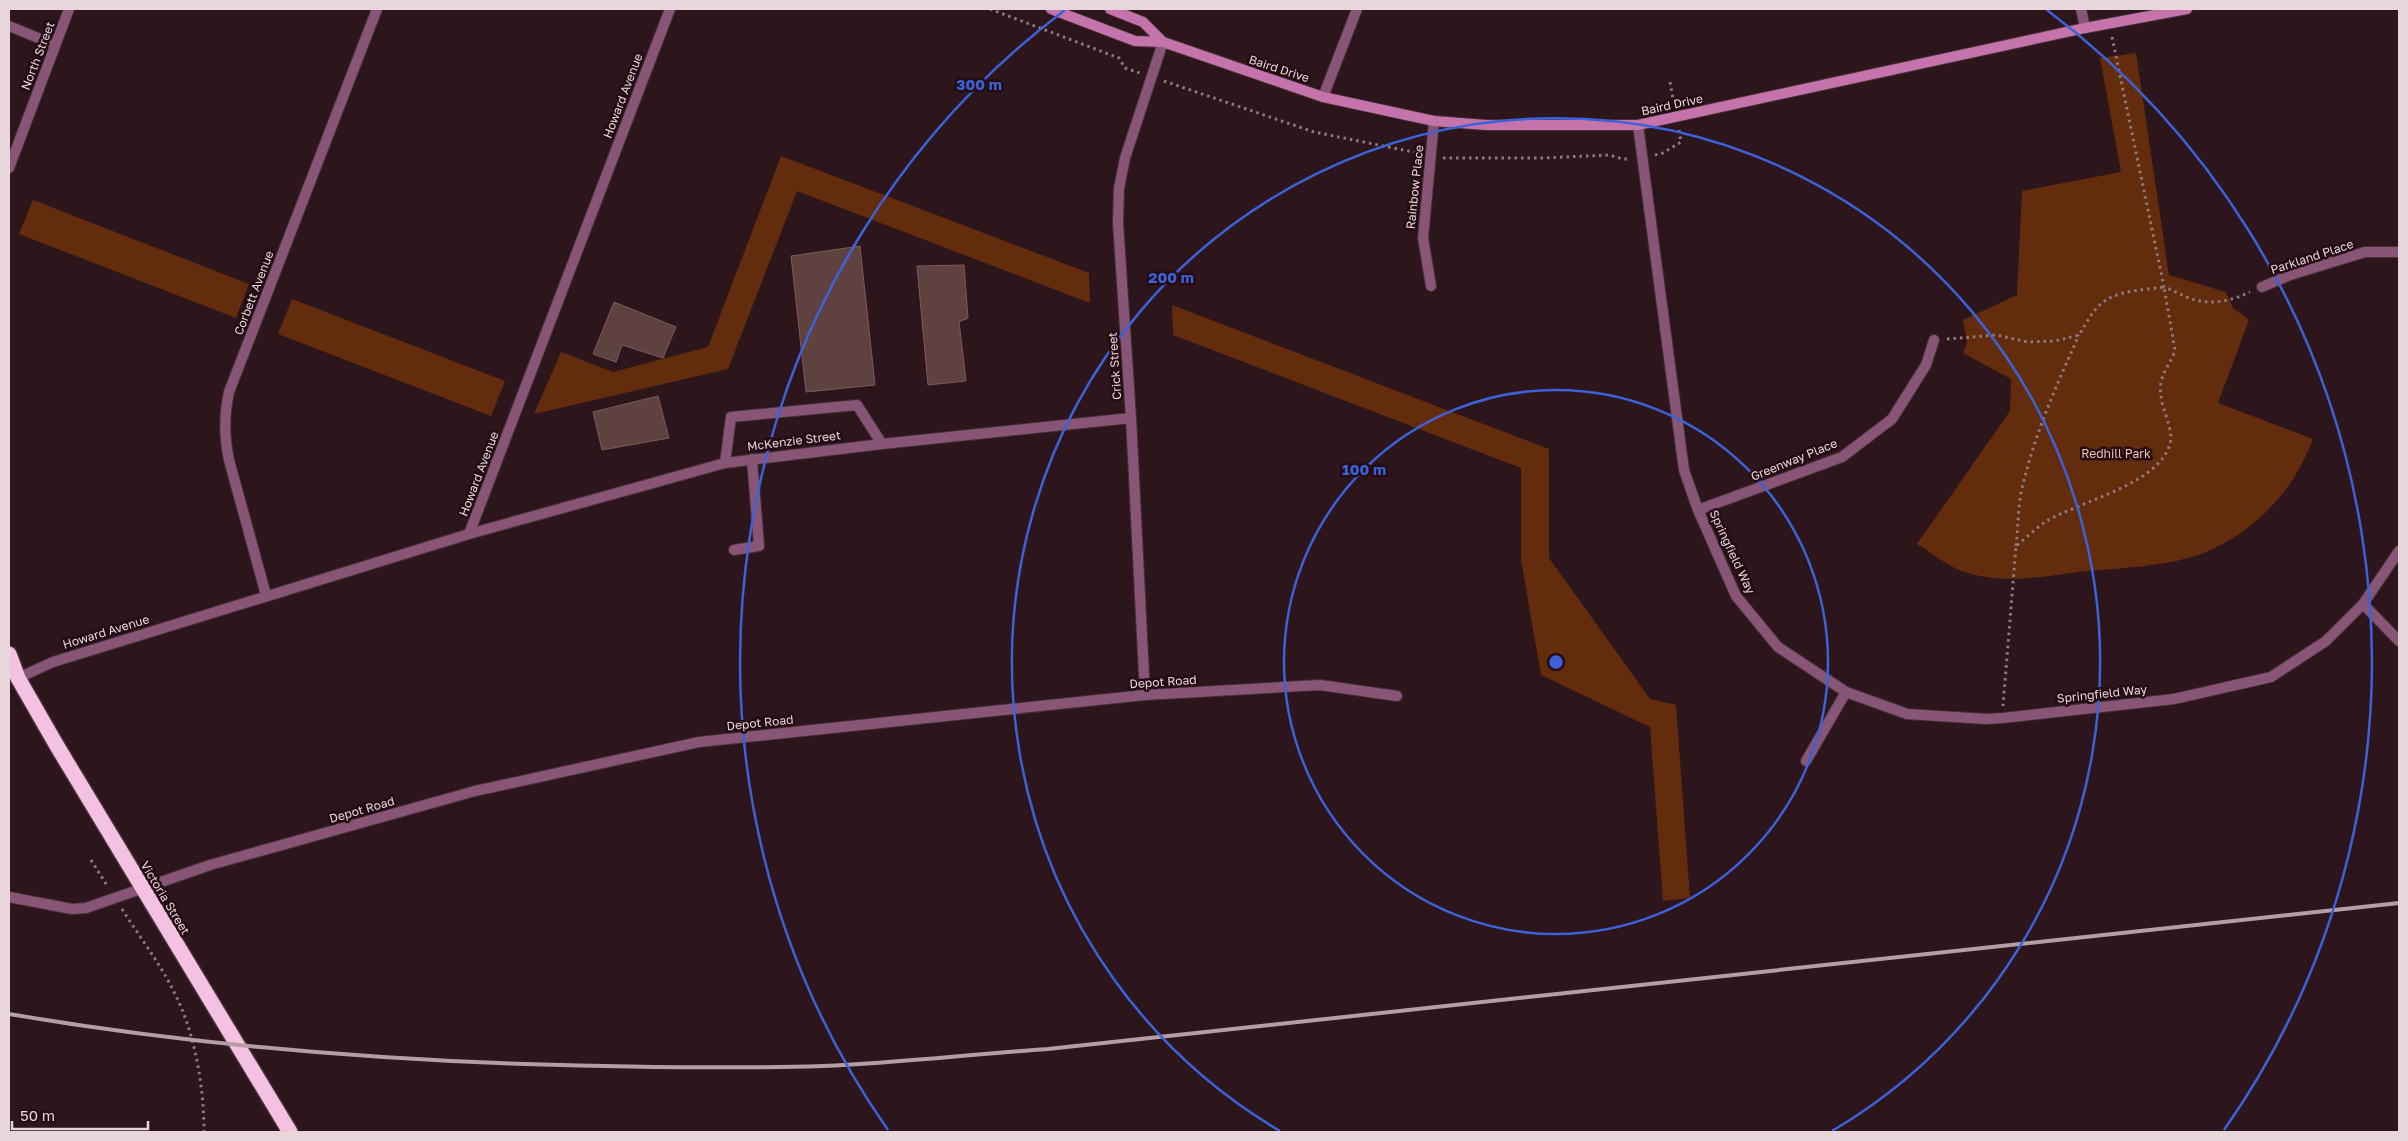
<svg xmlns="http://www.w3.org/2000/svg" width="2408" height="1141" font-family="'Golos Text',sans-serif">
<rect width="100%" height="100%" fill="#2d151c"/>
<path fill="#632c0d" d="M2136,53l33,222 57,17 7,16 16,12 -31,83 95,36c-19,51 -56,91 -107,113 -37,15 -87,16 -127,20 -39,5 -79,13 -117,-1 -15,-5 -31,-19 -45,-27l93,-133 1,-32 -48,-26 4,-11 -4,-22 54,-25 5,-104 99,-19 -21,-114z
M781,156l308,117 1,30 -293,-112 -69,178 -194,45 27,-62 52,20 95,-25z
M33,200l216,84 -13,34 -217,-84z
M292,299l213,82 -14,35 -213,-82z
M1172,305l377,144v109l101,141 26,6 14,193 -27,3 -13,-174 -109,-52 -20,-115v-92l-348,-133z"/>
<path fill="#5f4240" stroke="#7a5b59" d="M860,246l15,139 -69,7 -15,-136z
M964,265l4,53 -9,4 7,59 -38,4 -11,-119z
M614,302l62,25 -13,31 -41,-13 -6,17 -23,-8z
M658,396l11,42 -67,12 -9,-38z"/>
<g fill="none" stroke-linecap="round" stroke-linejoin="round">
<defs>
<path id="lane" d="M725,463l6,-46 126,-12 25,39
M734,550l25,-4 -7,-87"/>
<path id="street" d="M2081,9l4,19
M9,26l46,19
M1323,97l34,-88
M1638,125l46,345 14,40 38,86 42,51 68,45 61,22 79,5 17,-1 171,-19 97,-22 55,-36 37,-37 36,-53
M9,168l60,-159
M1431,286l-8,-48 11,-117
M2262,287l28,-12 75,-23h34
M1698,510l144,-53 50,-38 34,-54 8,-25
M469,534l256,-71 157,-19 249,-26
M266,595l-37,-135c-5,-25 -5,-44 0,-68l148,-383
M2363,604l36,37
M18,678l35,-16 416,-128 201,-525
M1145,695l-14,-277 -13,-195 1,-35 6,-30 38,-116
M1806,761l40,-69
M9,897l63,12 14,-1 124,-43 265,-74 224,-49 446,-47 175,-10 77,11"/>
<path id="secondary" d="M1051,9l84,32 28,1 160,55 111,24 52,4h152l447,-97 102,-19
M1110,9l33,13 20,20"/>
<path id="highway" d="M9,654l9,24 39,68 233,386"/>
</defs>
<use href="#lane" stroke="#473037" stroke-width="12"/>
<use href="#street" stroke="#473037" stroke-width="12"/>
<use href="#secondary" stroke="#473037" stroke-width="12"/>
<use href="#highway" stroke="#473037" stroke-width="18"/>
<path stroke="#8e7a7f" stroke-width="3" stroke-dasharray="2.5 4" stroke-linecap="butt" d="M990,9l129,49 6,10 15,5
M2112,37l52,250c9,3 17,8 25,11 21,8 42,3 61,-6
M1164,81l150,51 104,21
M1670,82l4,22
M1655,155l8,-2 18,-11 -2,-12
M1443,158h99l67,-3 14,4h6
M1947,339l49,-4 32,7 27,-1 24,-6c7,-11 13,-24 23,-32 16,-13 43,-13 62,-16l11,63c-6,19 -17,24 -14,46 1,14 13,34 9,48 -12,41 -90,57 -125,78 -10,7 -20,17 -29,24l-13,160
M2016,546c2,-18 2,-36 5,-53 12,-55 35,-107 58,-158
M91,860l17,27
M122,909c17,27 37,53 51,81 22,42 31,96 31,142"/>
<use href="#lane" stroke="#857" stroke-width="10"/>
<use href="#street" stroke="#857" stroke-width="10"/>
<use href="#secondary" stroke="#c573ab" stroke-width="10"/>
<use href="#highway" stroke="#f5c1e2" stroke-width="15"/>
<path stroke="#b29fa3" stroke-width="4" d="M9,1014c170,29 343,44 516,50 99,3 199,5 298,2 75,-3 150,-12 225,-17l1351,-146"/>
</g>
<g fill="none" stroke="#3b62d8" stroke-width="2.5">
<circle cx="1556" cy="662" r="272"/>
<path d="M1280 1131A544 544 0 1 1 1832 1131"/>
<path d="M888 1130A816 816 0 0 1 1065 10M2047 10A816 816 0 0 1 2224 1130"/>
</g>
<g text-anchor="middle" stroke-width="5" stroke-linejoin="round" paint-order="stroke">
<g font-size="12" fill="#e8d6da" stroke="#230c13">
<text transform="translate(38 56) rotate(-69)" y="4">North Street</text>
<text transform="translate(1279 69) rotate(18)" y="4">Baird Drive</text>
<text transform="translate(623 96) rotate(-69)" y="4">Howard Avenue</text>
<text transform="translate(1672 105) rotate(-12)" y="4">Baird Drive</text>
<text transform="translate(1415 187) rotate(-84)" y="4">Rainbow Place</text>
<text transform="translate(2312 257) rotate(-18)" y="4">Parkland Place</text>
<text transform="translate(254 293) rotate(-69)" y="4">Corbett Avenue</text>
<text transform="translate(1115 366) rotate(-94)" y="4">Crick Street</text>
<text transform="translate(794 441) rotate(-7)" y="4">McKenzie Street</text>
<text transform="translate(1794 460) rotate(-22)" y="4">Greenway Place</text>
<text transform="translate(479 474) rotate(-69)" y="4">Howard Avenue</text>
<text transform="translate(1732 552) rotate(65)" y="4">Springfield Way</text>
<text transform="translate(106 632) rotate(-17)" y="4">Howard Avenue</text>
<text transform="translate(1163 682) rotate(-4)" y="4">Depot Road</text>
<text transform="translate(2102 694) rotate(-6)" y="4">Springfield Way</text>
<text transform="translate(760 723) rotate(-6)" y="4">Depot Road</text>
<text transform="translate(362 810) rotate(-16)" y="4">Depot Road</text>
<text transform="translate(165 898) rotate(59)" y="4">Victoria Street</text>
</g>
<g font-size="12" fill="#f2c3ae" stroke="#230c13">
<text x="2116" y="458">Redhill Park</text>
</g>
</g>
<circle cx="1556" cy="662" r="8" fill="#3b62d8" stroke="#230c13" stroke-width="2.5"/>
<g font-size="15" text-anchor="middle" font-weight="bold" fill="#3b62d8" stroke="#230c13" stroke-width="5" stroke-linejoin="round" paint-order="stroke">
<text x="979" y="90">300 m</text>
<text x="1171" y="283">200 m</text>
<text x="1364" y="475">100 m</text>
</g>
<rect width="2408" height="1141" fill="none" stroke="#e8d6da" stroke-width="20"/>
<path d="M12 1121v8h136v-8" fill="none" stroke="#e8d6da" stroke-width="2.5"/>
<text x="20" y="1121" font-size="15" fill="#e8d6da" stroke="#230c13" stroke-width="4" paint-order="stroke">50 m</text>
</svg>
